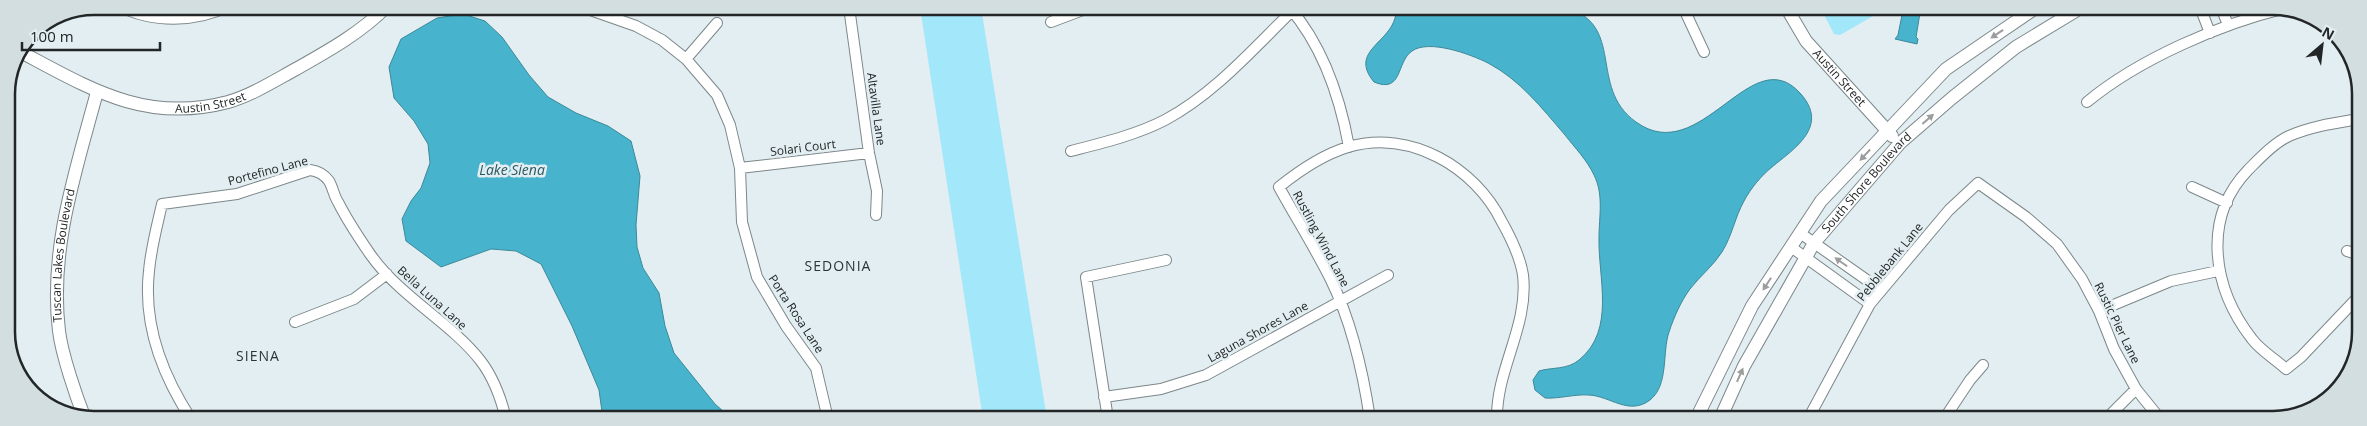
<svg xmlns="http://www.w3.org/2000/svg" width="2367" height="426" font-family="'Open Sans',sans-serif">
<rect width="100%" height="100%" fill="#e2eef1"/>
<path fill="#a3e7fa" d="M920,7h61l66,412h-64z
M1820,7h56l1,2 -2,6 -35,20 -6,-1z"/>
<path fill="#48b3cc" stroke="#3d899a" d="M1396,7h168c63,17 23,80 72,115 65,47 115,-83 164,-29 30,33 -5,55 -28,74 -11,9 -21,21 -28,34 -9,16 -12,35 -22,51 -9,14 -22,24 -32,37 -9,12 -16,28 -21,43 -7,20 0,53 -19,68 -21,16 -40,-4 -61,-5 -15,-1 -30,4 -44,3l-10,-8 -2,-10 6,-9c13,-4 28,-1 40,-11 37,-30 19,-82 20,-122 0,-22 5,-43 -5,-63 -7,-15 -19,-27 -29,-40 -24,-28 -45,-55 -77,-72 -18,-9 -59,-24 -76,-12 -16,11 -9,43 -38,31 -28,-34 25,-40 22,-75z
M1903,10l17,3 -4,24 2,2 -1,5 -22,-5 3,-4z
M463,14l22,7 17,16 27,38 19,22 28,16 32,13 23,15 9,35 -4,49 1,22 6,21 16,25 6,33 9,27 41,51 17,15h-129l-4,-29 -27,-64 -31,-62 -25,-13 -25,-2 -50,18 -35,-26 -4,-22 9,-18 10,-13 9,-25 -2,-19 -14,-23 -20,-23 -5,-31 12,-28 36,-21z"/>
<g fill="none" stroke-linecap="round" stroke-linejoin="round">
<defs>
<path id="minor" d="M119,6c33,17 76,17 110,0
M579,6l57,20 26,14 24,19 31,36 13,30 10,43 2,54 15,55 29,49 30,42 12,51
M849,7l20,146 8,38 -1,24
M1289,7c34,39 51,90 60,140
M1683,7l21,45
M2200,7l10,26
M2221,7l7,18
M1051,22l40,-15
M686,59l31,-36
M2087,102c52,-43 133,-78 199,-94
M2359,119c-24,4 -47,7 -70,17 -15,7 -29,22 -41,34 -47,49 -35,119 4,169 8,11 23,20 34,30l15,-12 59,-62
M1071,151c31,-8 65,-16 94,-31 49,-26 88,-71 127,-109
M740,168l129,-15
M2192,187l35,16
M1800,233l81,57
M1791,247l79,57
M2347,251l13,4
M2099,311l72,-30 47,-10
M295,322l59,-23 33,-25
M1104,397l57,-8 45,-14 182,-100
M191,419c-28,-43 -48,-95 -42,-148 2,-23 8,-45 13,-67l75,-10 73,-24c8,1 14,4 19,11 4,7 5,15 9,21 9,18 21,36 32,52 30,43 79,67 110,106 14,18 21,38 26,59
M1108,419l-22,-142 80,-17
M1370,419c-7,-47 -18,-96 -39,-139 -16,-32 -35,-62 -52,-93 21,-17 43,-32 69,-40 62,-18 127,20 154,75 9,16 18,34 21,53 6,51 -27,94 -26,144
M1808,419l62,-115 79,-94 29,-27 48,34 31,27 25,35 17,32 15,38 22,40 25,31
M1944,419l26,-39 13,-15
M2105,420l31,-31"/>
<g id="tertiary">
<path id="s1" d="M1786,7l20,34 86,95"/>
<path id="s2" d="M19,51c70,37 126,73 209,51 24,-7 46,-21 68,-33 32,-18 66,-37 91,-63"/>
<path id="s3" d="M85,419c-9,-23 -23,-64 -26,-88 -10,-82 17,-161 38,-239"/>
<path d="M1696,419l56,-113 69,-105 125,-132 91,-62"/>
<path id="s4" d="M1720,419l24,-53 70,-123 86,-100 52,-45 64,-51 66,-40"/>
</g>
</defs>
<use href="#minor" stroke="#7c878a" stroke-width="12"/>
<use href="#tertiary" stroke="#7c878a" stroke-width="14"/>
<use href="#minor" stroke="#fff" stroke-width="10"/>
<use href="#tertiary" stroke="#fff" stroke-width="12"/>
</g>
<defs><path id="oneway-solid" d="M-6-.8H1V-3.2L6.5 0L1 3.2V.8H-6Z" transform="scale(1.25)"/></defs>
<g fill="#9c9d9e">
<use href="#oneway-solid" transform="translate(1997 34) rotate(146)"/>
<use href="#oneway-solid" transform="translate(1928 119) rotate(-41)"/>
<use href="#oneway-solid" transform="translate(1865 155) rotate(133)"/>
<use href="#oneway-solid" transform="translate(1841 262) rotate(-145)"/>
<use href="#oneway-solid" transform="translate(1767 284) rotate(123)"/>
<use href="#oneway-solid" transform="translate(1740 375) rotate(-66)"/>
</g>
<g text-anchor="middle" stroke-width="5" stroke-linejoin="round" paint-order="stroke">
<g font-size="12" fill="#222627" stroke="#e2eef1">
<text dy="4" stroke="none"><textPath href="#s1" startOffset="89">Austin Street</textPath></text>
<text dy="4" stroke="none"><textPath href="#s2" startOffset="204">Austin Street</textPath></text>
<text transform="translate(876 109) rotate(82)" y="4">Altavilla Lane</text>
<text transform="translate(803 148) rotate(-7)" y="4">Solari Court</text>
<text transform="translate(268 171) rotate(-15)" y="4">Portefino Lane</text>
<text dy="4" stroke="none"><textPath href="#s4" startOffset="280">South Shore Boulevard</textPath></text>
<text transform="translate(1321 239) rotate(62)" y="4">Rustling Wind Lane</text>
<text dy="4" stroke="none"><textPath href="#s3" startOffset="168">Tuscan Lakes Boulevard</textPath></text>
<text transform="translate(1890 262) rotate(-51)" y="4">Pebblebank Lane</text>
<text transform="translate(432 298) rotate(42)" y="4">Bella Luna Lane</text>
<text transform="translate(796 314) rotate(57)" y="4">Porta Rosa Lane</text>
<text transform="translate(2117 323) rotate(64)" y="4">Rustic Pier Lane</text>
<text transform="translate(1258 332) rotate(-29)" y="4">Laguna Shores Lane</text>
</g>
<g font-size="14" font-style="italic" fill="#2a5863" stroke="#e2eef1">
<text x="512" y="175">Lake Siena</text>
</g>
<g font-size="14" letter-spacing="1" fill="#2b3436" stroke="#e2eef1">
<text x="838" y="271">SEDONIA</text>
<text x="258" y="361">SIENA</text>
</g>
</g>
<path d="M0 0H2367V426H0ZM94 15H2273A79 79 0 0 1 2352 94V332A79 79 0 0 1 2273 411H94A79 79 0 0 1 15 332V94A79 79 0 0 1 94 15Z" fill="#d3dee1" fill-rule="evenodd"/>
<path fill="none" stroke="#222627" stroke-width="2.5" d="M94 15H2273A79 79 0 0 1 2352 94V332A79 79 0 0 1 2273 411H94A79 79 0 0 1 15 332V94A79 79 0 0 1 94 15Z"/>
<g transform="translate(2322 45) rotate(28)" stroke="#e2eef1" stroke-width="4" paint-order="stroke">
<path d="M0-4L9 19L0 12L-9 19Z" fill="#222627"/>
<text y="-8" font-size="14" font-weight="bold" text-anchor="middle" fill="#222627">N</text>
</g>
<path d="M22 42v8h138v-8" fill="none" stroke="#222627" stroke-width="2.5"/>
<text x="30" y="42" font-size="15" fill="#222627" stroke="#e2eef1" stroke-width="4" paint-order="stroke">100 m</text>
</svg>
